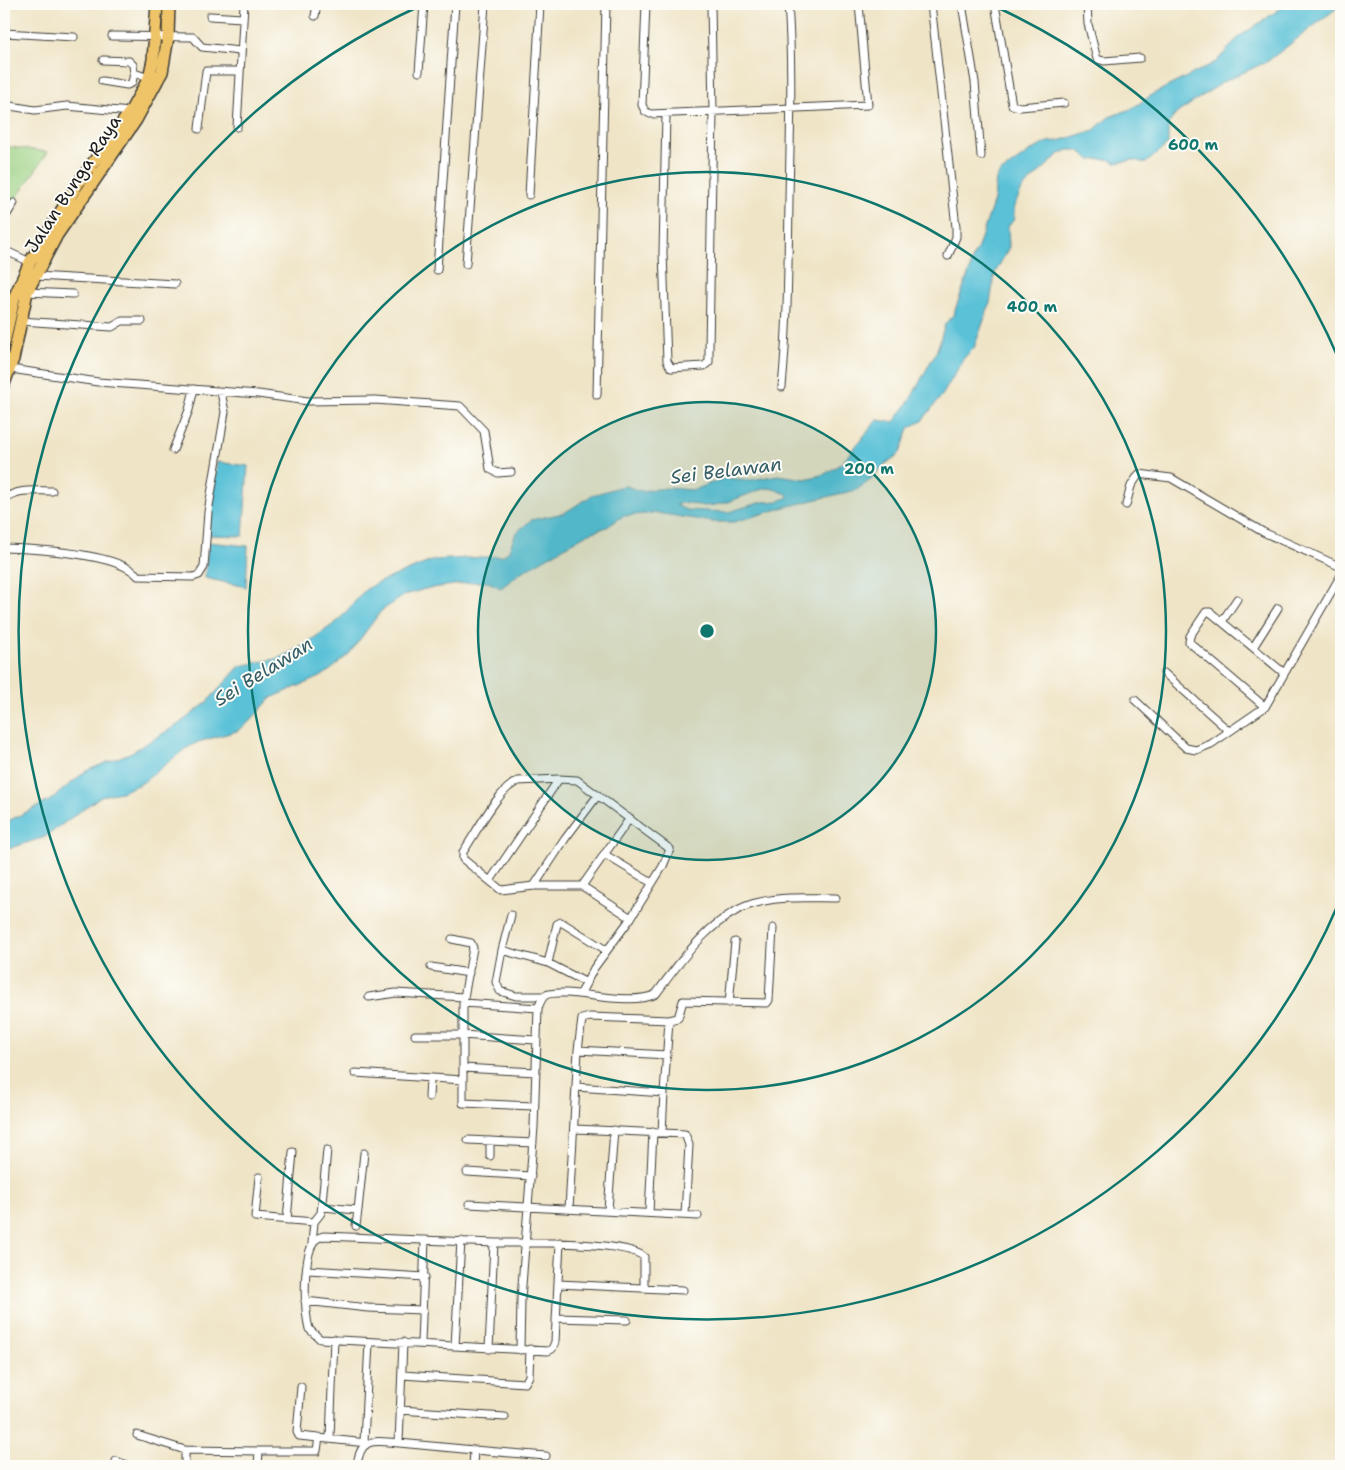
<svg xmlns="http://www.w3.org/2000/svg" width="1345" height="1470" font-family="'Shantell Sans',sans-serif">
<rect width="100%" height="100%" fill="#fdfcf7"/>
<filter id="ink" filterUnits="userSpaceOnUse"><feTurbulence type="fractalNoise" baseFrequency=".02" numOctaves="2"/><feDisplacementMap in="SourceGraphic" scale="10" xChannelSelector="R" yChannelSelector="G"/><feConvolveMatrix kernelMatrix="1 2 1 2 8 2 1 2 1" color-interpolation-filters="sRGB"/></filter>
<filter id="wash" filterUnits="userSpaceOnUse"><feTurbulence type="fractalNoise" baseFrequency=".0096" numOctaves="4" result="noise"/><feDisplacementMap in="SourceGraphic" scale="20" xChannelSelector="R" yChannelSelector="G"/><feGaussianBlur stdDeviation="1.12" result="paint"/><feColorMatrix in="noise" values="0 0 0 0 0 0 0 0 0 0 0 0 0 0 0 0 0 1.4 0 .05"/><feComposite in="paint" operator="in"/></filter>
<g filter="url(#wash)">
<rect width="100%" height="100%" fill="#efe4c6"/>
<path fill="#9bd183" stroke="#5c7650" d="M4,146l44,6 -44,64z"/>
<path fill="#5ac1d7" stroke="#3b6e7a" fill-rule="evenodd" d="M1287,4l54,1 -73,56 -45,21 -46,31 -9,11v20l-22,19 -13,-3 -17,3 -8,-4 -17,1 -13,-10h-10l-10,5 -35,33 -9,18v13l-6,8 1,20 -14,26 -5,30 -16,45 -10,10 -21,36 -21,27 -13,7 -9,25 -17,13 -15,16 -12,8 -67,16 -55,16h-21l-56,-9 -34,3 -16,11 -20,7 -67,39 -19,15 -13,-6h-13l-50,7 -20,6 -24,16 -32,43 -16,14 -11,8 -51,22 -23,25 -11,8 -39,11 -13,7 -43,34 -21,9 -20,4 -56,41 -41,13v-27l45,-22 37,-30 46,-19 47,-28 27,-21 34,-37 40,-8 24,-13 34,-24 27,-31 12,-7 57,-23 68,-4 6,-4 8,-19 15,-13 33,-7 29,-18 26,-8 7,-1 14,5 27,-3 27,2 30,-12 27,2 27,-5 27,4 20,-5 17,-11 35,-43 17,2 16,-22 27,-50 8,-26 8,-9 17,-45 3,-14 4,-6 17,-50 2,-21 4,-6 32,-23 16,-8 11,-1 35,-11 15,-13 22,-8 24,-16 61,-31 23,-25zM766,488c8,0 14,4 21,6l1,3 -9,4 -17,1 -34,10 -42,-2 -10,-5c11,-6 18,1 30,1 21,-1 40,-12 60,-18z
M217,462l31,4 -5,70 -35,-1z
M208,542l40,4 -2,41 -41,-9z"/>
</g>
<g filter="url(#ink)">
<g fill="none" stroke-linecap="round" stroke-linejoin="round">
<defs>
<path id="minor" d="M646,4l-4,101 3,6 5,3 218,-9 -9,-101
M931,4l25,223v10l-8,19
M962,4l13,78 6,74
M995,4l17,101 8,2 44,-4
M1087,4l1,20 9,35 7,2 36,-3
M210,16l32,2
M315,16l2,-12
M4,33l70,4
M112,36l81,1 9,10 38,4
M103,60l26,1 4,4 1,8
M419,72l5,-68
M102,81l25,4 5,-2 2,-10 15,5
M4,105l31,5 32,-4 63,6
M666,114l-3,139 4,108 4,7 33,-2 5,-4v-12l4,-238 -2,-108
M237,127l7,-123
M199,129l7,-58h33
M529,195l11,-191
M4,219l10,-16
M4,250l26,12
M466,264l19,-260
M437,270l18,-266
M36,276l139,8
M27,292l46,2
M20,321l92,6 10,-6h20
M4,368l94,14 160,12 50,7 67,-1 85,6 24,25 6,38 8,4 13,-1
M782,387c6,-62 6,-124 7,-186 1,-66 4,-132 -1,-197
M597,395l9,-391
M173,450l16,-40 5,-21
M4,499c14,-11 31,-8 48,-8
M1126,505l5,-19 8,-12 32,4 92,54 78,35
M4,548c31,1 114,5 134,28l55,1 6,-2 5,-8 4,-55 17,-100 -4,-20
M1223,620l14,-21
M1254,646l24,-38
M1164,673l65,58
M1135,700l51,48 10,2 15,-6 54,-37 76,-132
M1265,707l-76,-65 1,-6 16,-24h4l74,61
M559,779l-41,2c-20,8 -42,52 -55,71v7l38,31 33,-4h48l49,32
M604,854l48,29
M490,881l69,-102 18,1 93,69 -7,17 -32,52 -37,50 -13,25
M534,886l31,-47 33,-44
M582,886l48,-68
M452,939l19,4 2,5 -10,55v100l71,3
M502,950l9,-35
M548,963l9,-39 4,-2 45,28
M431,967l38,6
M544,996h-28l-16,-5 -4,-9 6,-32 46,13 37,19
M369,997l27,-4 68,4
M463,1003l75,5
M729,1003l6,-61
M669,1020l9,-2 5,-17 84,2 2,-3 4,-72
M415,1035h47l74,5
M578,1050l89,5
M463,1068l73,4
M355,1073l108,7
M576,1087l88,6 -2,39
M429,1097l1,-18
M575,1129l110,5 4,11 -4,70
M468,1140l65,3
M490,1156v-15
M467,1172l64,4
M259,1177l-4,40 59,5 -2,21
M469,1204l229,12
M322,1207l36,3 -2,16
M569,1209l9,-159 4,-31 8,-2 79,3 -5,73
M358,1210l6,-57
M608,1210l6,-80
M649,1213l4,-81
M287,1220l6,-68
M314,1222l7,-9 6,-63
M560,1242l-5,100 -3,7 -4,2 -228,-12 -11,-10c-5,-21 -6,-64 3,-84 2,-6 7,-8 12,-9 57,2 114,5 171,7 28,0 131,-3 149,14v31
M308,1270l117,7
M558,1284l125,6
M305,1301l63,7 55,2
M556,1318l71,2
M421,1343l4,-103
M455,1346l6,-105
M489,1349l5,-106
M520,1350l1,-51 13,-172 4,-119c2,-5 4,-11 8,-13 5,-3 14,-2 20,-2 24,1 69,12 90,1 25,-34 59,-83 104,-92 24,-6 51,-4 76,-4
M402,1375l123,8 4,-7 1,-27
M301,1387l-4,45 2,4 68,7
M400,1410l105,7
M137,1435l48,15 74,1 -1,15
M330,1438l4,-99
M364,1442l5,-100
M399,1443l75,7 -1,16
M185,1450v16
M474,1450l72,6
M259,1451h58l2,-14
M116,1461l13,5
M357,1466c3,-30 18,-25 42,-23l4,-101"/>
<path id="primary" d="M4,343l10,-45 16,-36 49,-80 51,-70 19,-34 4,-18 4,-56
M4,384l9,-25 14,-67 30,-57 79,-115 26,-48 6,-35 1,-33"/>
</defs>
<use href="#minor" stroke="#3c3a36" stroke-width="9"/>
<use href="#primary" stroke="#3c3a36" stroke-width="14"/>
<use href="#minor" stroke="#fff" stroke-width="7"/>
<use href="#primary" stroke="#efc469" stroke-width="11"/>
</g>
</g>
<circle cx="707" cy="631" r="229" fill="#0f766e" fill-opacity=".12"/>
<g fill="none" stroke="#0f766e" stroke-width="2.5">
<circle cx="707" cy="631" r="229"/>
<circle cx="707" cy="631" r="459"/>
<path d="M1340 900A688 688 0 1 1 422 5M992 5A688 688 0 0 1 1340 362"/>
</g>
<g text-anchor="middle" stroke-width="4" stroke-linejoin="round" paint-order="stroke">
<g font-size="18" fill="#1c1c1c" stroke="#fdfcf7">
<text transform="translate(73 184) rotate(-57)" y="6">Jalan Bunga Raya</text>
</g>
<g font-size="19" font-style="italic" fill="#355e67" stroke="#fdfcf7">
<text transform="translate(726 470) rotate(-7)" y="7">Sei Belawan</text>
<text transform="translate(263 671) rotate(-32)" y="7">Sei Belawan</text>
</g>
</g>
<circle cx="707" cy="631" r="8" fill="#0f766e" stroke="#fdfcf7" stroke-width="2.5"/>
<g font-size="15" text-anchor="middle" font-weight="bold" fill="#0f766e" stroke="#fdfcf7" stroke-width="4" stroke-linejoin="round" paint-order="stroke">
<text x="1193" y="150">600 m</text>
<text x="1032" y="312">400 m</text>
<text x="869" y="474">200 m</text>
</g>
<rect width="1345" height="1470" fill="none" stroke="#fdfcf7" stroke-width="20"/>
</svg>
